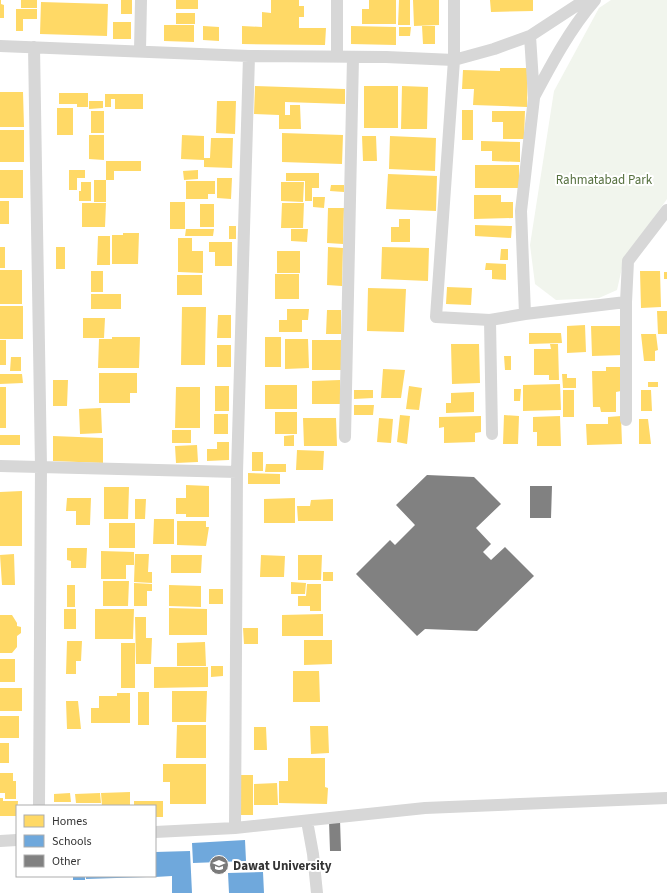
<svg xmlns="http://www.w3.org/2000/svg" width="667" height="893" font-family="'Source Sans 3',sans-serif">
<rect width="100%" height="100%" fill="#fff"/>
<path fill="#f1f5ed" d="M611,0h56v199l-43,60 -7,31 -18,8 -43,2 -21,-16 -5,-39 24,-154 45,-83z"/>
<path fill="#ffd966" d="M0,0h1v4l3,1v13h-4z
M21,0h16v8h-16z
M121,0h11v14h-11z
M176,0h22v9h-22z
M271,0h28v6h5v11h-5v11h27l-1,17 -83,-1v-18l20,1v-15l9,1z
M369,0h27v24h-34v-15h7z
M399,0h11v25h-12z
M413,0h26v25l-25,1z
M490,0h43v11l-42,1z
M41,2l67,2 -1,32 -67,-2z
M16,9h21v10h-14v12h-7z
M176,13h19v11h-19z
M113,22h18v17h-18z
M164,25h30v17l-30,-1z
M203,26l16,1v14l-16,-1z
M351,26l45,1v18l-45,-1z
M422,26h13v18h-12z
M399,27h12l-1,9h-11z
M500,68h28l-1,39 -54,-2 1,-16h-12l1,-19 37,1z
M255,86l90,3v15l-60,-2v13h5v-10h10l1,24h-22v-14l-25,-1z
M364,86h34v42h-34z
M402,86l26,1 -1,42h-26z
M0,92h23l1,35h-24z
M59,93h29v14h-11v-3h-18z
M105,94h38v15h-28v-10h-4v8h-6z
M89,101h14v7l-14,1z
M217,101h19l-1,33 -19,-1z
M57,108h16v27h-16z
M462,110h11v30h-11z
M91,111h13v22h-13z
M492,111h33l-1,28h-21v-17h-11z
M0,130h24v32h-24z
M282,133l61,2 -1,29 -60,-2z
M89,135h15v25l-15,-1z
M182,135l22,1v22h6l1,-20h22l-1,30 -28,-1v-7l-23,-1z
M362,136h14l1,25h-14z
M390,136l46,2 -1,33 -46,-2z
M481,141l39,1v20l-28,-1v-10h-11z
M106,161h35v10h-27v9h-8z
M475,165h44v23h-44z
M0,170h23v28h-23z
M69,170h16v8h-8v12h-8z
M198,170v9l-14,1 -1,-9z
M286,173h33v15h-7v13h-7v-20h-19z
M388,174l49,2 -1,35 -50,-2z
M217,178h15l-1,21 -14,-1z
M94,180h12v22h-12z
M186,181h29v13h-7v5h-22z
M81,182h10v19h-12v-10h2z
M281,182h23l-1,20 -22,-1z
M331,185h13v7l-14,-1z
M474,195h27v7h12v16l-39,1z
M313,197h12l-1,11 -11,-1z
M0,201h9v23h-9z
M170,202h15v27h-15z
M82,203h24l-1,24h-23z
M282,203h22l-1,25h-22z
M200,204h14v23h-14z
M328,208h16l-1,36 -16,-1z
M399,219h11v23h-19v-15h8z
M475,225l37,1 -1,12 -36,-2z
M229,226h7v13h-7z
M186,229h28l-1,7h-28z
M291,229h17l-1,13 -16,-1z
M123,233h16l-1,31h-26v-29h11z
M98,236h12v29h-13z
M178,238h14v13h11v22l-25,-1z
M209,242h23v24h-17v-14h-6z
M0,247h5v21h-5z
M56,247h9v22h-9z
M328,247l15,1 -1,38 -15,-1z
M382,247l47,1 -1,33 -47,-2z
M501,249h7v11h-8z
M277,251h23v22h-23z
M486,263l20,1v16l-14,-1v-9h-7z
M0,270h22v34h-22z
M91,271h12v21h-12z
M640,271h20l1,36 -20,1z
M664,272h3v7h-3z
M275,274h24v25h-24z
M177,275h25v20h-25z
M447,287l25,1 -1,17 -25,-1z
M368,288l38,1 -2,43 -37,-1z
M91,294h30v15h-30z
M0,306h23v33h-23z
M182,307h24l-1,58h-24z
M287,309h22l-1,11h-6v12h-23v-12h8z
M327,310h14v24h-15z
M657,311h10v23h-9z
M218,315h13v23h-14z
M83,318h22l-1,20h-21z
M585,325l1,27 -19,1v-27z
M591,326h31l2,29 -32,1z
M529,333h32l1,10 -33,1z
M641,334h15l2,16 -3,1v10h-11z
M112,337h28l-1,31h-41l1,-29h13z
M265,337h16v30h-16z
M285,339h23l1,29 -24,1z
M0,340h6v25h-6z
M312,340h31v30h-31z
M451,344h28l1,39 -28,1z
M550,344h8l1,36h-10v-5h-15v-26h17z
M217,345h14v22h-14z
M504,356h7v14h-6z
M11,357h10v14h-11z
M606,367h14l1,24 -5,1v20h-15l-1,-5h-7l-1,-36h14z
M383,369l22,1 -4,28h-20z
M99,373h38v20h-7v10h-31z
M0,374h22l1,9 -23,1z
M562,374h5v4h9v10h-13z
M53,380h15l-1,26h-14z
M340,380v24h-28v-23z
M648,382h10v5h-10z
M560,384l1,26 -38,1v-26z
M265,385h32v24h-32z
M215,386h14v25h-14z
M409,386l13,2 -3,22 -13,-1z
M0,387h6v41h-6z
M176,387h24v41h-25z
M514,389h7l-1,12h-6z
M354,390h19v8l-19,1z
M563,390h11v27h-11z
M641,390h10l1,21h-11z
M474,392v20l-28,1v-10h5v-10z
M354,405h20l-1,10h-19z
M101,408l1,25 -22,1 -1,-25z
M275,412h22v22h-22z
M214,414h14v20h-14z
M400,415l10,1 -3,28 -10,-2z
M504,415l15,1 -1,28h-15z
M481,416v16l-6,1v9l-31,1v-16l-5,1v-11z
M560,416l1,30h-24v-14h-4v-15z
M621,416l1,28 -35,1 -1,-21h22v-7z
M303,418h33l1,28h-33z
M379,418l14,1 -2,24 -14,-1z
M639,419h9l3,25h-12z
M172,430h19v13h-19z
M0,435h20v10h-20z
M294,435v11h-10v-10z
M53,436l50,2v25l-50,-2z
M217,442h12v18l-22,1v-12h10z
M197,445l1,17 -22,1 -1,-17z
M297,450l27,1 -1,19h-27z
M252,452h11v19h-11z
M266,464h20v8h-21z
M248,473l32,1v10h-32z
M186,485l23,1v31h-23v-3h-10v-16h10z
M104,487h25l-1,32h-24z
M22,491v55h-22v-54z
M67,498h24l-1,27h-14v-14h-10z
M295,498v25h-31v-24z
M135,499h11l-1,20h-10z
M333,499v22h-35l-1,-15h13l1,-6z
M154,519h20v25h-21z
M177,521h29v6h3l-3,19 -29,-1z
M109,523h26v25h-26z
M67,548h20l-1,20h-15v-7l-4,-1z
M101,551l33,1v13h-8v14h-25z
M14,554l1,31h-13l-2,-30z
M135,554h14l-1,18h4v11l-18,-1z
M171,555h31l-1,18h-30z
M261,555l24,1 -1,21h-24z
M298,555h24l-1,25h-23z
M323,572h10v9h-10z
M103,581h26l-1,25h-25z
M291,582l15,1 -1,11h-14z
M134,583l18,1v7h-5v15h-13z
M307,584h14v27h-11v-5h-12v-10h8z
M67,585h8v22h-8z
M169,585l32,1v21l-32,-1z
M209,589h14v15h-14z
M169,608l38,1v26h-38z
M64,609h12v20h-12z
M95,609h39l-1,30h-38z
M323,614v22h-41v-21z
M0,615h12l5,8v3l4,1v6l-4,3v11l-5,6h-12z
M135,617h11v21h6l-1,26h-15z
M243,628h15v16h-14z
M304,640h28v24l-28,1z
M67,641h15l-1,20h-5v13h-10z
M205,642l1,24h-29v-23z
M121,643h14v45h-14z
M0,659h15v23h-15z
M211,666h12v10l-12,1z
M154,667h54v20l-54,1z
M293,671h26l1,31h-27z
M0,688h22v23h-22z
M172,691h35l-1,31h-34z
M138,692h11v33h-11z
M117,693h13v30h-39v-15h8v-12h18z
M66,701h12l3,28h-14z
M0,716h19v22h-19z
M177,725h29v33h-30z
M310,726h18l1,27 -18,1z
M254,727h12l1,23h-13z
M0,743h9v20h-9z
M288,758h37v29l3,1 -1,16 -48,-1v-22h9z
M163,764h43v40h-36v-22h-7z
M0,773h13v8h3v18h-11v-6h-5z
M240,775h13v40h-12z
M277,783l1,22h-24v-21z
M130,792v14h-28l-1,-13z
M70,793l1,9h-17v-8z
M100,793l1,10h-25l-1,-9z
M0,798h3v3h15l-1,15h-17z
M134,801h29v16h-8v-11h-21z"/>
<path fill="#6fa8dc" d="M245,840l1,21 -53,2 -1,-20z
M190,851l2,42h-20v-17l-17,1v-25z
M263,872l1,21h-35l-1,-20z
M73,876h12v4h-12z
M86,876h61v1l-61,2z"/>
<path fill="#818181" d="M427,475l47,2 27,27 -25,24 15,16 -8,8 8,8 14,-13 29,29 -57,55 -52,-2 -8,7 -61,-62 34,-34 5,5 20,-20 -19,-20z
M530,486h22l-1,32h-21z
M340,820l1,31h-11l-1,-30z"/>
<g fill="none" stroke-linecap="round" stroke-linejoin="round">
<path stroke="#d7d7d7" stroke-width="12" d="M454,0v60l-18,257 54,3 35,-6 101,-12
M0,46l249,10 137,1 68,3 40,-11 36,-13 55,-36
M34,47l7,419 -2,340
M140,51l1,-51
M337,56v-56
M534,97c18,-34 36,-68 61,-97
M525,314l-4,-103 13,-113 -4,-62
M490,320l2,114
M626,420v-118l2,-41 39,-51
M345,437l8,-380
M0,466l237,6
M307,821l6,33 4,39
M235,828l2,-356 12,-416
M155,832l80,-4 190,-20 242,-10
M0,841l17,-1"/>
</g>
<defs>
<symbol id="university-disc" viewBox="-11 -11 22 22"><circle r="9.5" fill="#7a7a7a" stroke="#fff"/><path d="M0-5L7-2L0 1L-7-2ZM-4 1L0 2.5L4 1V4Q0 6-4 4Z" fill="#fff"/></symbol>
</defs>
<g fill-rule="evenodd">
<use href="#university-disc" x="208" y="854" width="22" height="22"/>
</g>
<g text-anchor="middle" stroke-width="4" stroke-linejoin="round" paint-order="stroke">
<g font-size="13" fill="#56703f" stroke="#fff">
<text x="604" y="184">Rahmatabad Park</text>
</g>
<g font-size="13" font-weight="bold" fill="#333" stroke="#fff" text-anchor="start">
<text x="233" y="870">Dawat University</text>
</g>
</g>
<rect x="16" y="805" width="140" height="72" fill="#ffffff" stroke="#adadad"/>
<rect x="24" y="815" width="20" height="12" fill="#ffd966" stroke="#adadad"/>
<text x="52" y="825" font-size="12" fill="#333333">Homes</text>
<rect x="24" y="835" width="20" height="12" fill="#6fa8dc" stroke="#adadad"/>
<text x="52" y="845" font-size="12" fill="#333333">Schools</text>
<rect x="24" y="855" width="20" height="12" fill="#818181" stroke="#adadad"/>
<text x="52" y="865" font-size="12" fill="#333333">Other</text>
</svg>
